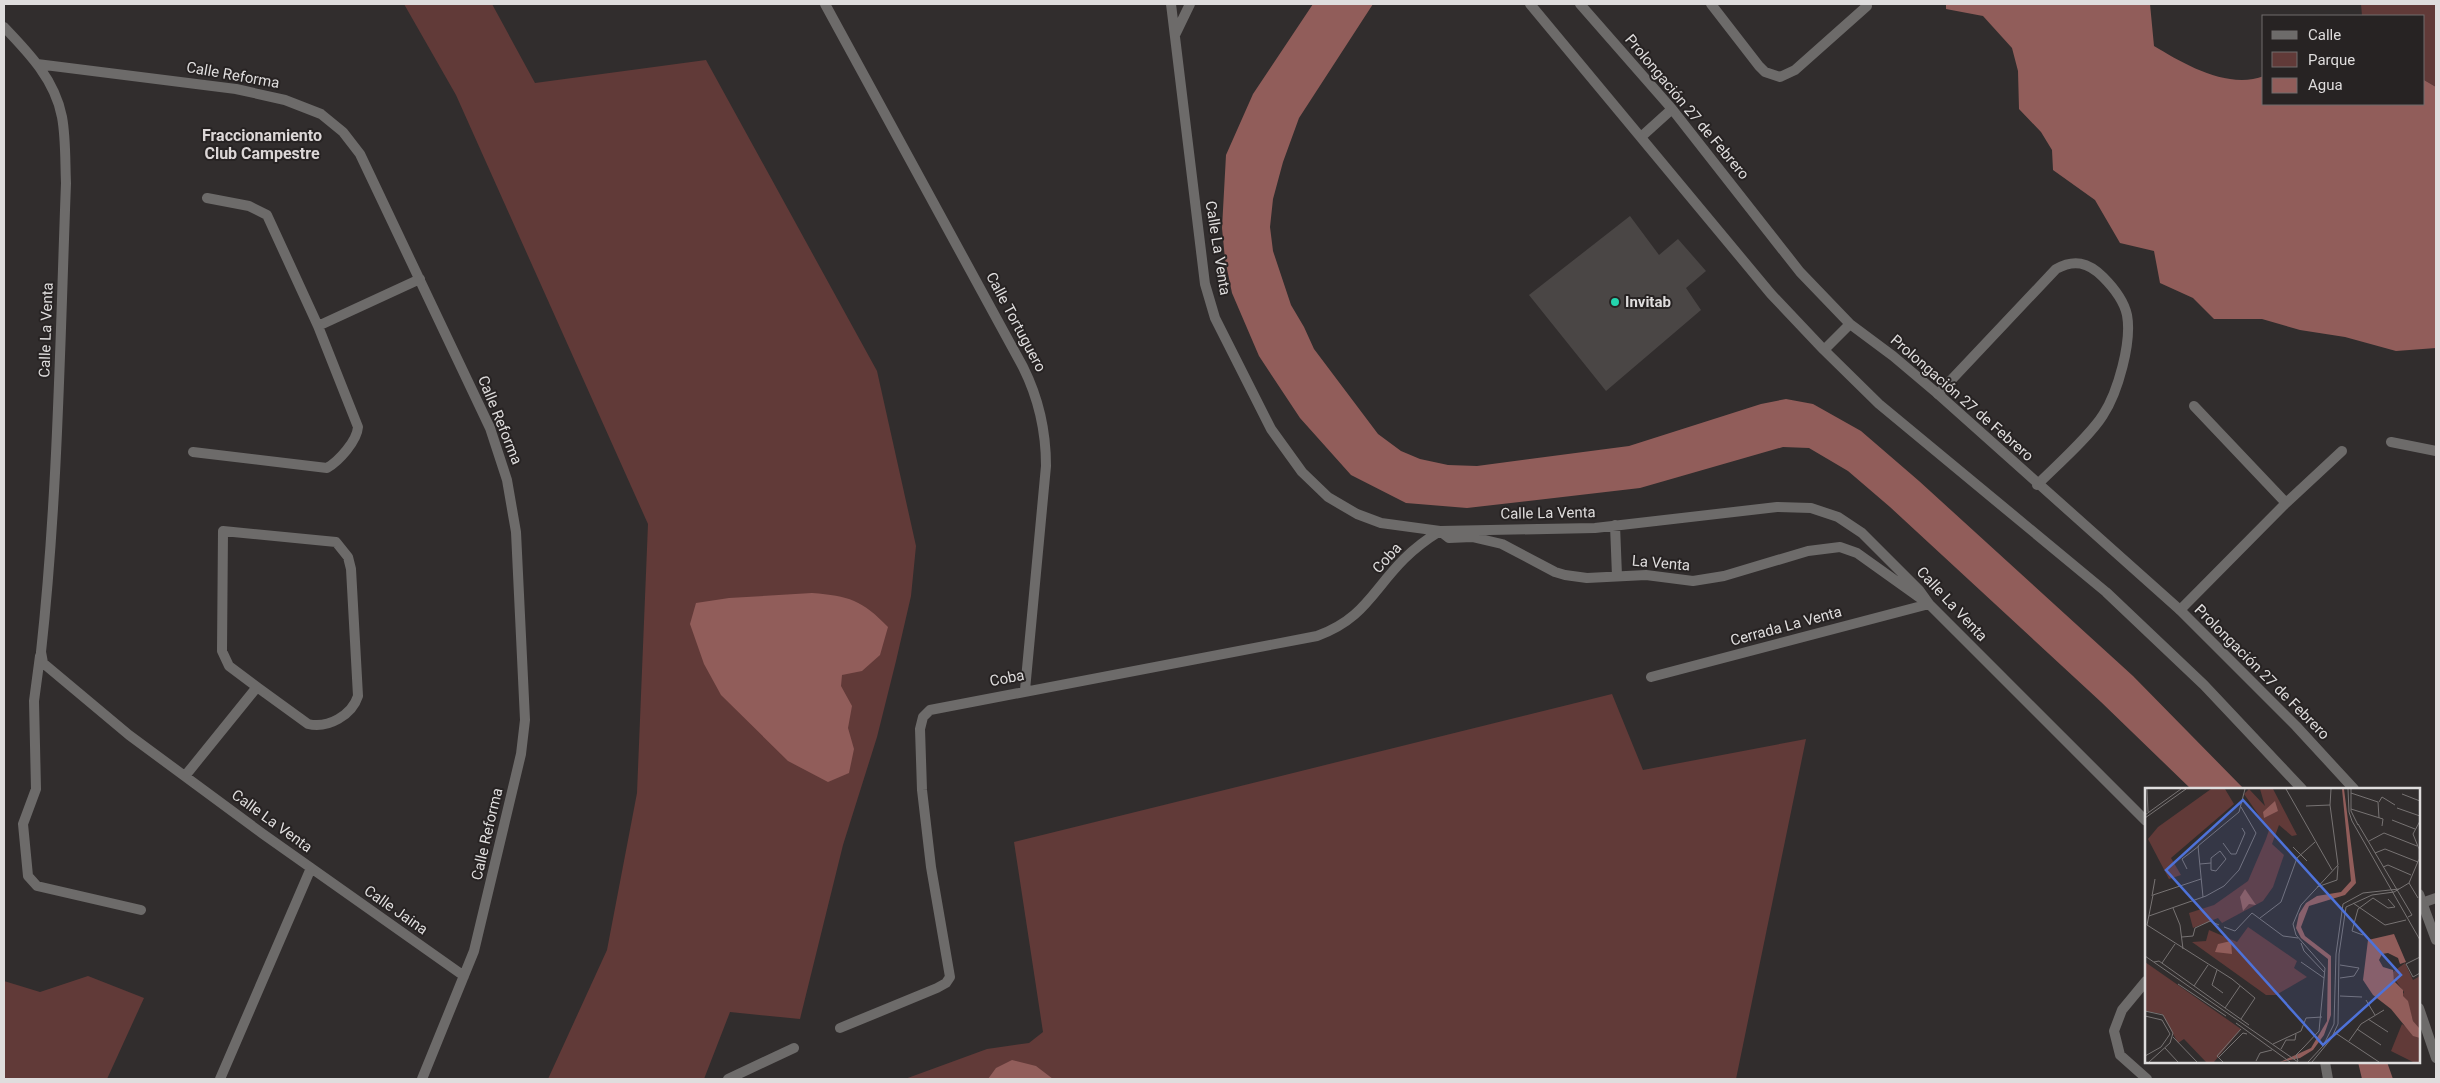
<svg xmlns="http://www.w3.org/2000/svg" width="2440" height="1083" font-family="Roboto,sans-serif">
<rect width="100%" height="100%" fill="#312d2d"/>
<path fill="#613a38" d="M404,4h88l43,79 171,-23 171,311 39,175 -5,50 -15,65 -19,76 -34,108 -43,174 -70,-7 -26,67h-156l59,-129 30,-157 11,-269 -192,-429z
M2361,4h75v83l-12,-7v-64h-62z
M1612,694l31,76 163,-31 -70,340h-831l82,-30 42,-6 14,-11 -29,-190z
M88,976l56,22 -37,81h-103v-98l36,11z"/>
<path fill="#915d5a" d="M1313,4h60l-74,114 -16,44 -10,37 -3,28 3,24 18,54 13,22 10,22 64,85 23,17 19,8 28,6 29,1 152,-20 132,-42 25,-5 27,5 48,27 58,50 214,195 111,113h-53l-90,-87 -211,-195 -42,-36 -39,-23 -26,-1 -143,41 -173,20 -61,-5 -55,-28 -51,-57 -41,-62 -27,-63 -7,-34 -3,-31 4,-73 27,-61z
M1946,4h204l4,42c30,18 74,44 110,30v28h160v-24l12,7v261l-40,3 -51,-14 -45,-7 -38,-11h-48l-21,-21 -33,-15 -6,-32 -34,-8 -25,-43 -42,-30 -1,-20 -11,-18 -22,-23 -1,-38 -6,-23 -29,-32 -37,-7z
M812,593c37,3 50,7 76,34l-8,28 -18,16 -20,4 -1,11 11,20 -4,22 6,21 -5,24 -21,9 -40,-21 -67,-66 -17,-31 -14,-40 6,-21 33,-5z
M1012,1060l24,6 17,13h-65l8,-11z
M2358,1062h29l6,17h-31z"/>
<path fill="#4a4645" d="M1630,216l29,39 19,-16 28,32 -20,17 15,22 -95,81 -77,-96z"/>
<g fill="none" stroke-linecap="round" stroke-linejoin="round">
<path stroke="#6d6b6a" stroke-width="10" d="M825,4l198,363c16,32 23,64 23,99l-21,224
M1171,4l34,280 10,34 56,111 31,43 26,25 29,17 24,9 59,8 155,-3 182,-21 34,1 27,9 24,16 57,57 10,14 217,217
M1711,4l48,62 6,6 15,5 15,-7 72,-64
M4,27c25,26 51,53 58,90 4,22 3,45 4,66 -6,157 -8,314 -25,469l2,11 86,72 134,99 201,142
M1175,35l15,-31
M37,64l199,25 49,11 36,14 22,18 17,22 130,274 17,52 9,52 9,188 -4,34 -47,197 -52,128
M318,326l102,-47
M1938,394l118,-125c18,-10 32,-7 47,8 10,10 21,24 24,38 5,27 -9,77 -24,100 -13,21 -47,51 -66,70
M2194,406l92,97
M2391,442l45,9
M193,452l134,16c12,-7 30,-27 31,-41l-40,-101 -51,-111 -18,-9 -42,-8
M1615,525l2,51
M1440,531l9,7 23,-1 30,7 53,28 10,3 22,3 59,-3 47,6 31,-5 84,-25 32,-4 17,6 63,45
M2180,610l106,-107 56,-52
M40,656l-6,45 2,88 -13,35 5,52 9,10 104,24
M1651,677l278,-73
M185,776l72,-89 -28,-21 -7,-15 1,-120 113,11 12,15 3,12 7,127c-6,19 -30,33 -50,28l-51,-37
M2419,904l17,-6
M2146,981l-24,29 -8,21 6,24 27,24
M840,1028l97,-40 9,-5 4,-6 -19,-110 -9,-77 -2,-61 3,-12 7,-7 387,-74c47,-17 55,-45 87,-77 11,-11 23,-20 36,-28
M2325,1062l3,17
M220,1079l91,-211
M728,1079l66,-31"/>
<path stroke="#6d6b6a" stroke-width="10" d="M1530,4l241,290 53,56 55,54 227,188 98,93 98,104
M1580,4l92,105 128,163 50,52 43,32 45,38 242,216 116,116 58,63
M1641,137l31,-28
M1824,350l26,-26
M2419,894l17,46
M2419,1008l17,50"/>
</g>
<circle fill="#24d5ae" stroke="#272323" stroke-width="2" cx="1615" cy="302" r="5"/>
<g text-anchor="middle" stroke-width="4" stroke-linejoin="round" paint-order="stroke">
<g font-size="15" fill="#dfdddd" stroke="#272323">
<text transform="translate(233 75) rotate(10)" y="5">Calle Reforma</text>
<text transform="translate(1687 107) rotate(50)" y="5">Prolongación 27 de Febrero</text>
<text transform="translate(1218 248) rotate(81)" y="5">Calle La Venta</text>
<text transform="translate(1016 322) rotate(62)" y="5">Calle Tortuguero</text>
<text transform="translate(46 330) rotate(-88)" y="5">Calle La Venta</text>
<text transform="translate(1962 398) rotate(41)" y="5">Prolongación 27 de Febrero</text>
<text transform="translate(500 420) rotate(68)" y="5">Calle Reforma</text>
<text transform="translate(1548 513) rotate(-1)" y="5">Calle La Venta</text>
<text transform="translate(1387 558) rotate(-48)" y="5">Coba</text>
<text transform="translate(1661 563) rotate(5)" y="5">La Venta</text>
<text transform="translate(1952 604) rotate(47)" y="5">Calle La Venta</text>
<text transform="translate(1786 626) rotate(-15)" y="5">Cerrada La Venta</text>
<text transform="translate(2262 672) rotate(45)" y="5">Prolongación 27 de Febrero</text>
<text transform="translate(1007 678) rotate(-11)" y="5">Coba</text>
<text transform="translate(272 821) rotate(36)" y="5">Calle La Venta</text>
<text transform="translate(487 834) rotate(-77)" y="5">Calle Reforma</text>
<text transform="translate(396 910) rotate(35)" y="5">Calle Jaina</text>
</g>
<g font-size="15" font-weight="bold" fill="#dfdddd" stroke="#272323" text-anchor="start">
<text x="1625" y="307">Invitab</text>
</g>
<g font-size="16" font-weight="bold" fill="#dcd7d7" stroke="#272323">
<text x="262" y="141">Fraccionamiento<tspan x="262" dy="18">Club Campestre</tspan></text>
</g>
</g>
<g transform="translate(2145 788)">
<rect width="275" height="275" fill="#312d2d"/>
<path d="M66,1h14l9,15 -63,54 10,17 -12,4 -21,-40 10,-12zM104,1l16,17 -5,-17h13l24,46 -5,1 -13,-11 -7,19 12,11 -11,32 -10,14 -41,22 -4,-5 -25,10 -4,-15 25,-8 34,-24 18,-42 3,-9 -25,-36zM103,139l49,34 -3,7 13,9 -31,18h-10l-74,-53 14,-1 3,-11 28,12zM0,174l96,67 -27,33h-8l-22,-23 -6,4 -16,-29 -17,-3zM260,175l8,17 7,-4v54l-7,-9 -6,-20 -5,-5 2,-4 -11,-15v-5zM257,236l18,14v24h-7l-22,-11z" fill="#613a38"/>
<path d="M197,1h2l12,94 -11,12 -36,11 -8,21 4,9 26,20v59l-7,20 -11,15 -13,8 -20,4 31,-14 16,-27 1,-62 -27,-21 -5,-10 3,-14 7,-11 11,-7 24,-4 10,-11zM130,13l3,10 -14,7 -1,-6zM100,101l11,16 -7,-1 -6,7 -3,-14zM249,146l12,28 -6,2 -2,-6 -10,-5 -6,1 -3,6 4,7 10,3 1,11 9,9v6l5,5 5,20 7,8v9l-7,-2 -22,-27 -18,-14 -10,-15 5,-40zM86,153l1,13 -17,-2 3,-8z" fill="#915d5a"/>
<path fill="none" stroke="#777373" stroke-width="1" d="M2,1l1,23M141,1l46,81M203,1l1,23 3,9 68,119M206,1v22l7,14M206,5l27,9 1,16M257,6l18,7M234,14l3,-5 13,8M161,18l24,-1M252,20l23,8M206,21l32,10 -1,7M0,27l36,-26M0,30l41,-29M247,32l23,9M213,36l54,91 -4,2M224,53l15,-8 33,13M78,55l8,11h5l9,-21 -3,-5M148,59l14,14M230,65l10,-4 33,13M55,76l11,-1v-5l9,-7 6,8 -10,12 -5,-1v-7M238,79l5,-2 23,10M42,81l-5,-10 17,-13M56,91l-48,16 -6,30 85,54 23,19 -14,21M264,95l9,15M172,99l20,-7 1,-14M7,108l3,-17M58,109l-5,-51 41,-34 6,-23M208,115l32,22 21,-5M28,120l7,17 3,24M4,128l57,-20 18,-10 15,-16 17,-37 -15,-26M115,130l21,-16 16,-44 18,-16M79,139l11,4 17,-18 31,23 15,2M218,147l-11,-4 6,-22 15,-11 15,10 7,-1 -7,-8M37,149l11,-1 2,-8 15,-7 9,4M156,155l3,8 20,21M0,168l153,106M275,169l-14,7 7,13 7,-4M9,174l5,-1 90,64M156,174l23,16M17,175l13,-19M72,182l-5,15 11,8M195,190l14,-2 5,-8 -19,-3M33,196l48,32M49,198l14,-21M195,208l22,1M221,212l9,15M80,220l15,-22M0,223l18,4 10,18 -3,10 -21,19M0,228l17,4 8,14 -9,13 -16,9M223,231l20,13M91,235l54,39M212,241l24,16M189,244l45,30M28,249l24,25M204,253l12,-17 23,-14M128,256l28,-13 5,-13 16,-1M159,259l15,-16 6,-63 -29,-33 -3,-11 8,-19 37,-40 -8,-60 1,-16M20,260l13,14M136,261l5,-9h9l1,-6M73,270l25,-25 4,1M111,273l4,-8 12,-3M153,273l-2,-6 8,-8M78,274l-6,-6 24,-27M163,274l15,-16 11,-22 2,-70 7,-50 20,-11 36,-4M167,274l19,-23 7,-15 1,-70 7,-47 26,-12 22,-3 15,-9 10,-24v-10l-6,-15 7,-13"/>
<path fill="#4e72d9" fill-opacity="0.15" stroke="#4e72d9" stroke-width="2.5" d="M98,12l158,175 -78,70 -157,-175z"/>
<rect width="275" height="275" fill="none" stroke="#dfdddd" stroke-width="2.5"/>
</g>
<rect width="2440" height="1083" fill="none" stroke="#dfdddd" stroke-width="10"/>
<rect x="2262" y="15" width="162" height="90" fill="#272323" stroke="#716d6d"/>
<rect x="2272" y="31" width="25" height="8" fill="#6d6b6a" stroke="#716d6d"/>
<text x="2308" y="40" font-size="15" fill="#dfdddd">Calle</text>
<rect x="2272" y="52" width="25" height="15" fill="#613a38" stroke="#716d6d"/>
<text x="2308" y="65" font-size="15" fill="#dfdddd">Parque</text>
<rect x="2272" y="78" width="25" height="15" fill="#915d5a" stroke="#716d6d"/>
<text x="2308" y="90" font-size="15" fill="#dfdddd">Agua</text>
</svg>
